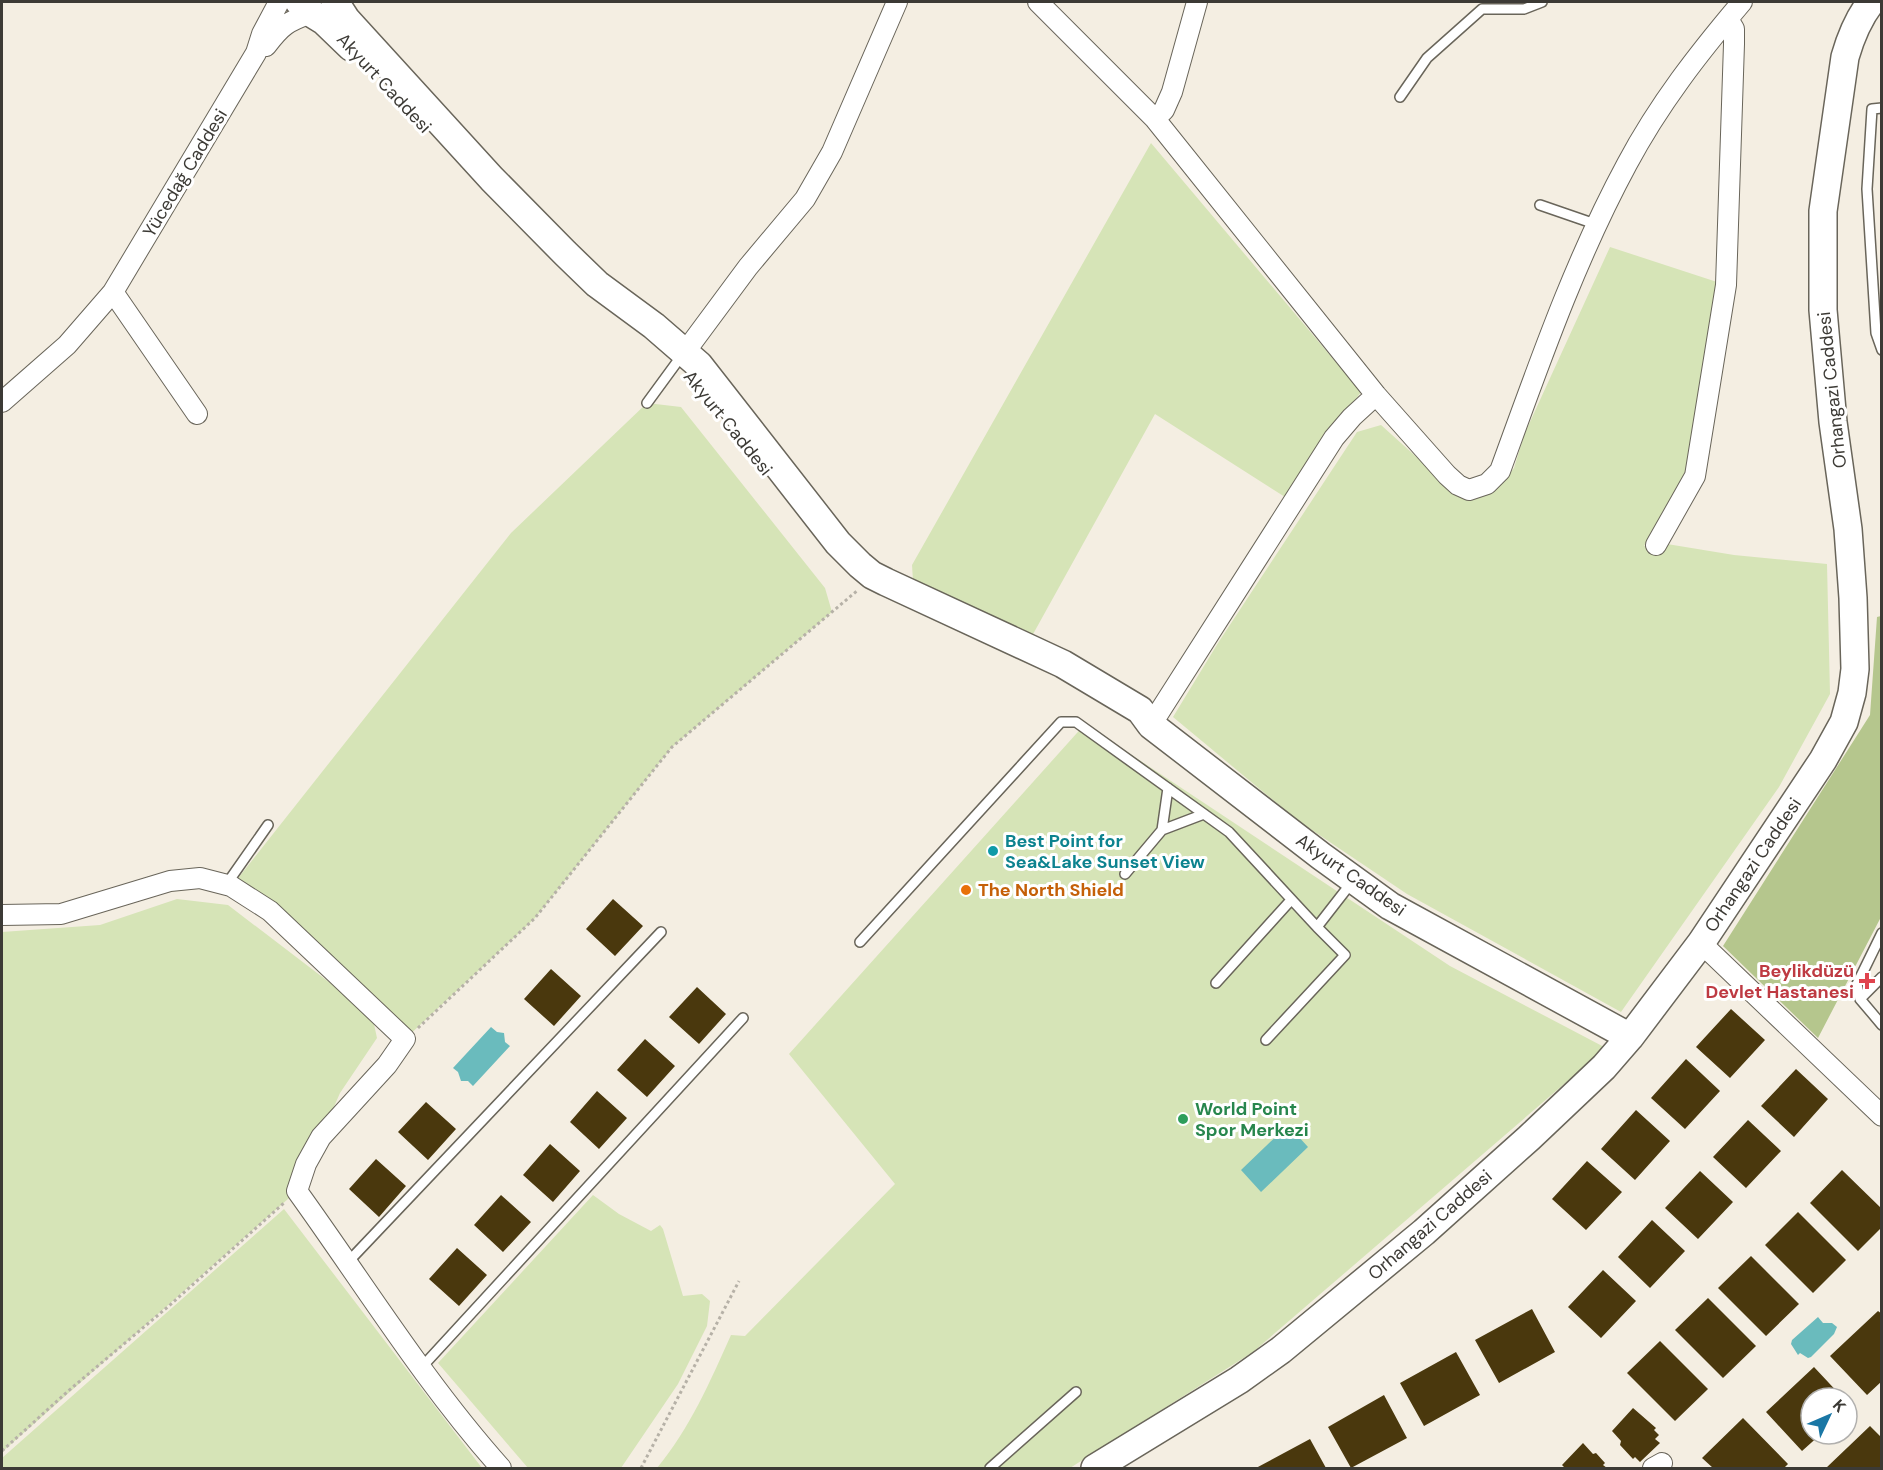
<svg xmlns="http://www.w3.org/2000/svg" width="1883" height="1470" font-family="'DM Sans',sans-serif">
<rect width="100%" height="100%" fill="#f4eee2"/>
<path fill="#d6e4b7" d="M1151,143l210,249 -76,105 -130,-83 -123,222 -119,-55 -1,-16z
M1610,247l107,35 -32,190 -41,74 23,-2 67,11 93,9 3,130 -51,93 -158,225 -214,-118 -110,-74 -124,-103 45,-74 139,-211 24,-7 72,65 52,-11 9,-11 10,-33z
M647,403l34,4 144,181 7,24 -160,135 -137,171 -130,121 -174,-152 280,-354z
M1085,724l365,242 156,82 -353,304 -183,116h-413c33,-40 53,-86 74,-133l14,1 150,-152 -106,-130z
M177,899l51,6 144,110 5,23 -37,55 -43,98 -295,261v-520l98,-7z
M593,1195l26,19 32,17 9,-6 3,4 20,67 19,-2 8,7 -3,25 -29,58 -57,84h-93l-90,-105z
M284,1209l198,259h-480v-10z"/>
<path fill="#b5c68d" d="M1881,616v301l-63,121 -95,-92 147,-231 7,-98z"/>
<path fill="#6abbbd" d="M491,1027l6,5 7,1 1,9 5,4 -37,40 -5,-5h-7l-3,-9 -5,-4z
M1288,1125l20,22 -47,45 -20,-22z
M1818,1317l5,6h9l5,4 -3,7 -23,23 -3,1 -8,-5 -2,2 -7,-11 1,-4z"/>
<path fill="#4a380d" d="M613,899l30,27 -28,30 -29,-27z
M551,969l30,27 -27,30 -30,-27z
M697,987l29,27 -27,30 -30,-27z
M1731,1009l34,31 -35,38 -34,-31z
M645,1039l30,27 -28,31 -30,-27z
M1686,1059l34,32 -35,38 -34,-31z
M1796,1069l32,30 -34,38 -33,-31z
M597,1091l30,27 -28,31 -29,-27z
M426,1102l30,27 -28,31 -30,-28z
M1636,1110l34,31 -35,39 -34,-31z
M1748,1120l33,31 -35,37 -33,-31z
M550,1144l30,27 -27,31 -30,-27z
M376,1159l30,27 -27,31 -30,-28z
M1587,1161l35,31 -36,38 -34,-31z
M1842,1170l40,39v18l-24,24 -48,-48z
M1700,1171l33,31 -35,37 -33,-31z
M501,1195l30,27 -28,30 -29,-27z
M1798,1212l48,48 -33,33 -48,-48z
M1652,1220l33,31 -35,37 -32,-31z
M457,1248l30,27 -28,31 -30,-27z
M1751,1256l48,48 -33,32 -48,-48z
M1603,1270l33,31 -35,37 -33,-31z
M1708,1298l48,48 -33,32 -48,-48z
M1532,1309l23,43 -56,31 -24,-43z
M1878,1311l4,3v67l-15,14 -37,-39z
M1660,1341l48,48 -33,32 -48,-48z
M1456,1352l24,43 -56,31 -24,-43z
M1814,1367l29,31h-32v36h10l-19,17 -36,-39z
M1384,1395l23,43 -56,30 -23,-41z
M1633,1408l23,20 -2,2 5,5 -4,4 5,4 -20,19 -5,-5 -2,2 -13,-14 1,-4 -9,-10z
M1743,1418l45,46 -4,4h-71l-11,-10z
M1870,1426l12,12v30h-56z
M1310,1439l16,29h-70z
M1583,1443l10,11 3,-1 9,10 -2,2 4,3h-42l-3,-3z"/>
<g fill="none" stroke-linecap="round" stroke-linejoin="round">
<defs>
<path id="lane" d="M1400,97l27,-39 55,-49h42l18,-7
M1882,108l-10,1 -5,80 9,144 6,17
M1540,205l58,20
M647,403l30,-41
M1162,830l42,-16
M1125,874l37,-44 6,-42
M226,885l42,-60
M1882,933l-25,51 3,15 22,26
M860,942l201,-220h15l153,110 88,95 35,-45
M1216,983l75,-83
M1860,999l22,-22
M1266,1040l79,-85 -28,-28
M348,1262l313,-330
M421,1368l322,-350
M990,1468l86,-76"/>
<path id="street" d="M1038,2l117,117 221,276 71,80 11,10 11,5 18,-6 13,-13c38,-104 74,-209 127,-307 32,-60 71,-110 115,-162
M266,46c16,-21 21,-24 45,-33
M1155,119l9,-9 8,-18 25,-90
M113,292l143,-239 6,-19 17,-32
M685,352l63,-85 57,-68 27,-47 65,-150
M2,402l65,-57 46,-53 84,122
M1656,545l39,-69 31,-191 8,-241v-15l-6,-10
M1151,725l183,-287 18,-21 24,-22
M2,915l59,-1 109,-33 30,-3 31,8 39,25 135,128 -18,26 -66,72 -15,27 -9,27c67,93 128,192 204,277
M1701,943l181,173
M1653,1468l9,-5"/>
<path id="secondary" d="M299,2l12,11 13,8 27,26
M335,2l11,17 146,160 73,74 32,31 57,42 45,39 139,178 22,22 12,10 14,7 177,82 77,46 11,15 170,131 69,50 240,131
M1095,1468l144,-88 42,-30 143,-118 105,-94 75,-71 26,-30 71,-94 122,-183 21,-38 8,-29 3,-24 -2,-71 -5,-69 -15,-107 -10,-112v-99l22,-154c6,-21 13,-38 26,-55"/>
</defs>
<use href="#lane" stroke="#69655a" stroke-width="12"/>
<use href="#street" stroke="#69655a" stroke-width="22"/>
<use href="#secondary" stroke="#69655a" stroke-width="30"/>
<path stroke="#b6b1a7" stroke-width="3" stroke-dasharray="3 3" stroke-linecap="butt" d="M418,1028l117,-110 137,-171 186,-157
M2,1451l65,-59 103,-87 115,-103
M641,1468l98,-187"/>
<use href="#lane" stroke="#fff" stroke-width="9"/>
<use href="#street" stroke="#fff" stroke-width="20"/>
<use href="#secondary" stroke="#fff" stroke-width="27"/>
</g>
<circle fill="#0f9aa8" stroke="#fff" stroke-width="2" cx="993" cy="851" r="6"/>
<circle fill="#e8710a" stroke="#fff" stroke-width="2" cx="966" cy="890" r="6"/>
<path fill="#e0444e" stroke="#fff" stroke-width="2" d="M1864 972h6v6h6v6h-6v6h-6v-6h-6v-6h6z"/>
<circle fill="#2e9e5b" stroke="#fff" stroke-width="2" cx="1183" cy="1119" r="6"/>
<g text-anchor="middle" stroke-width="6" stroke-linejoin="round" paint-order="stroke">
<g font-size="18" fill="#3c3a35" stroke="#fff">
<text transform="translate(384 83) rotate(47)" y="6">Akyurt Caddesi</text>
<text transform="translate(185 173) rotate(-59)" y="6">Yücedağ Caddesi</text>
<text transform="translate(1832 390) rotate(-96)" y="6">Orhangazi Caddesi</text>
<text transform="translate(728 423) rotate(51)" y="6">Akyurt Caddesi</text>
<text transform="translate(1753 865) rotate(-56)" y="6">Orhangazi Caddesi</text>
<text transform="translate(1351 875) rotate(35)" y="6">Akyurt Caddesi</text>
<text transform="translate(1430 1225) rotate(-41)" y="6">Orhangazi Caddesi</text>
</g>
<g font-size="18" font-weight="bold" fill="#0d838f" stroke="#fff" text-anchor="start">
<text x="1005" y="847">Best Point for<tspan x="1005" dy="21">Sea&amp;Lake Sunset View</tspan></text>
</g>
<g font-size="18" font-weight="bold" fill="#c56008" stroke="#fff" text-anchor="start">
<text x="978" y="896">The North Shield</text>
</g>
<g font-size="18" font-weight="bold" fill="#be3a42" stroke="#fff" text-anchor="end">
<text x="1854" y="977">Beylikdüzü<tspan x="1854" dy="21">Devlet Hastanesi</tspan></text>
</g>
<g font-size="18" font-weight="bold" fill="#27864d" stroke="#fff" text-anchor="start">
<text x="1195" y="1115">World Point<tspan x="1195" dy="21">Spor Merkezi</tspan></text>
</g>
</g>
<rect width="1883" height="1470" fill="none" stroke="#3c3a35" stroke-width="6"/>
<g transform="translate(1829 1416) rotate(46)"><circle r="28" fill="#ffffff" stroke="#b1b0ae" stroke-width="1.5"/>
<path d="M0-4.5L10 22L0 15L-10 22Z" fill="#1a77a5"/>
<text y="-9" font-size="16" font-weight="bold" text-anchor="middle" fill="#3c3a35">K</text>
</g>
</svg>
